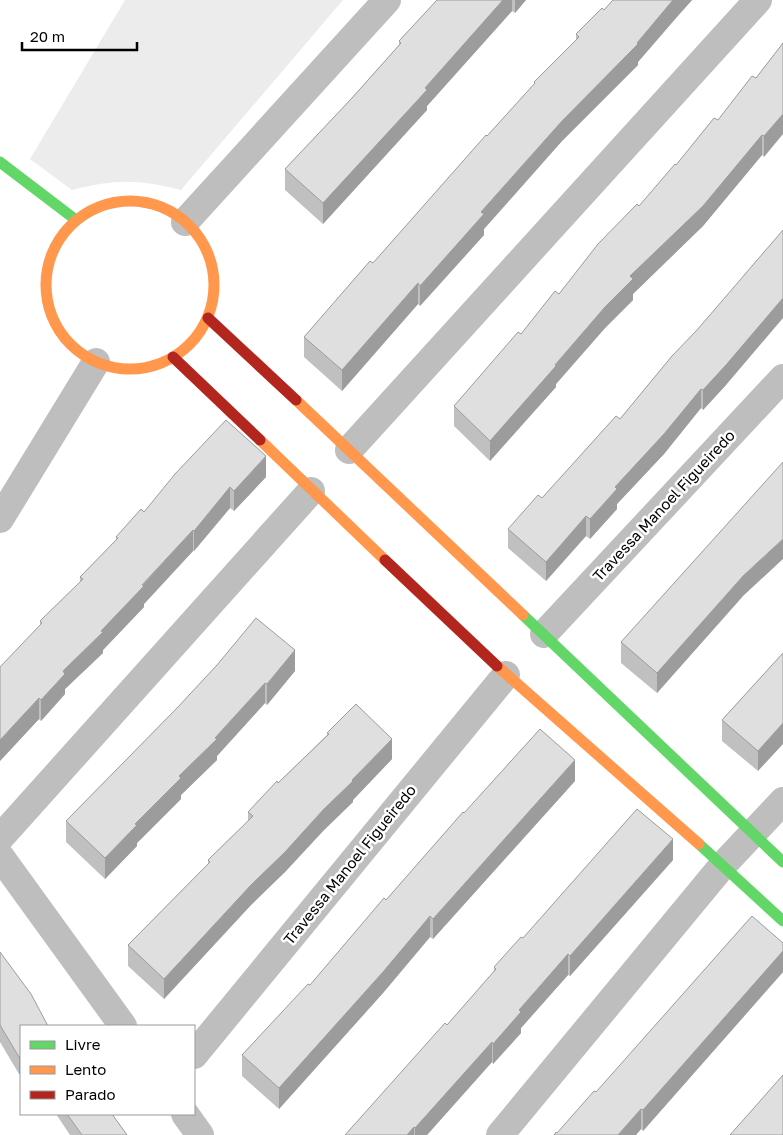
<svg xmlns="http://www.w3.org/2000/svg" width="783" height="1135" font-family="'Golos Text',sans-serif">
<rect width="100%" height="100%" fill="#fff"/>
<path fill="#ececec" d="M125,0h218l-162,190c-43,-11 -66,-11 -109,0l-42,-31z"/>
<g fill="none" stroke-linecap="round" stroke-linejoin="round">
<path stroke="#bebebe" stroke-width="28" d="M185,222l202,-222
M349,450l409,-450
M0,519l96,-157
M544,634l239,-256
M0,838l311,-347
M0,856l123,170
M194,1055l312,-380
M185,1114l15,21
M500,1135l223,-270 60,-64"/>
<path stroke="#63d668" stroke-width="11" d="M0,162l76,58
M523,615l260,247
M699,844l84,77"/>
<path stroke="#ff974d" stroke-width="11" d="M46 285a84 84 0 1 1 168 0a84 84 0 1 1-168 0Z
M296,400l227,215
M260,440l125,120
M497,666l202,178"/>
<path stroke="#b3261e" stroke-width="11" d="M208,318l88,82
M173,357l87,83
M385,560l112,106"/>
</g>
<path fill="#c0c0c0" d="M437,0h89l-11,13 -3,-2 -85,95v4l-104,114 -38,-34v-21l67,-71 47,-53v-4z
M613,0h79l-16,18 -38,44v3l-76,76 -78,88v6l-64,71 -2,-2 -76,87 -38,-34v-20l69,-74 114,-127 47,-51v-3l42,-42v-6l28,-24z
M783,43l-19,114 -2,-2 -59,71 -70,68v6l-28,28 -49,56v3l-66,74 -36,-35v-20l105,-112 159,-174 38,-42z
M672,356l54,29 -23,25 -2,-2 -37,46 -47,50v5l-27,30 -4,-3 -40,45 -38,-33v-19l34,-31 78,-79z
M266,477l-32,34 -4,-3 -36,43h-1l-49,53v3l-41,43v3l-38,36v5l-24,27 -2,-2 -39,42 40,-135v-5l40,-39v-5l36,-37v-3l28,-25z
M743,596l-86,97 -36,-30v-21z
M783,653l-25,118 -36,-30v-21z
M295,671l-28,34 -2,-2 -48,53v4l-36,35v4l-44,44v3l-32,33 -39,-37v-21l111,-113z
M327,733l65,26 -39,41v2l-29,28 -39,42 -34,33 -87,94 -36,-33v-21l80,-81v-4l40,-39v-9l79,-77z
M575,781l-142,158 -3,-2 -47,56 -104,116 -37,-33v-21l68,-70 154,-172z
M673,860l-103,116 -2,-1 -47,53v5l-28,31 -1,-2 -65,73h-82l102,-110 47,-53v-5l29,-29z
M783,943v29l-140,159 -2,-2 -5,6h-82l3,-2 39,-41z
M0,952l21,74v47l-2,1 -19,-32z
M56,1114h56l15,21h-57z"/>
<path fill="#9c9c9c" d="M503,0h9v11l-85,95v4l-104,114v-21z
M515,0h11l-11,13z
M673,0h19l-16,18 -38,44v3l-76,76 -78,88v6l-64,71v-20l61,-74 81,-91 75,-78z
M783,114v20l-19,23v-21z
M762,135v20l-59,71 -70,68v6l-28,28 -49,56v3l-66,74v-20l140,-165z
M418,283v21l-76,87v-21z
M783,298v20l-57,67 -23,25v-20z
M701,389v19l-37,46 -47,50v5l-27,30v-20l25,-32z
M266,456v21l-32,34v-20z
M230,487v21l-36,43v-20z
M586,516v20l-40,45v-19z
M193,530v21l-49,53v3l-41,43v3l-38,36v5l-24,27v-21l22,-29 38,-40z
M783,539v20l-40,37 -86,97v-20l86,-97z
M295,650v21l-28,34v-21z
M265,683v20l-48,53v4l-36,35v4l-44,44v3l-32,33v-21l30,-34z
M39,698v21l-39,42v-21z
M783,723v21l-25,27v-20z
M392,739v20l-39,41v2l-29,28 -39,42 -34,33 -87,94v-20l87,-94z
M575,760v21l-142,158v-20z
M673,839v21l-103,116v-20z
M430,916v21l-47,56 -104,116v-21z
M783,951v21l-140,159v-21z
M568,954v21l-47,53v5l-28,31v-20l26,-34z
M492,1042v20l-65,73h-12v-7z
M21,1056v17l-2,1v-17z
M641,1109v20l-5,6h-18z
M414,1127v8h-7z"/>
<path fill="#dfdfdf" stroke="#9c9c9c" d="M437,0h66l-78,88 2,2 -104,113 -38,-34 67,-71 49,-55 -2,-2z
M613,0h60l-36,43 1,1 -76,77 -81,91 3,2 -64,72 -2,-3 -76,87 -38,-33 66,-76 3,2 113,-128 1,1 48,-53 -1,-1 45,-45 -3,-3 26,-26 2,2z
M783,43v71l-19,22 -2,-1 -59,71 -73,70 3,3 -28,28 -50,58 1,1 -66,75 -36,-35 64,-74 3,2 34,-43 4,3 39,-50 39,-40 2,2 36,-42 1,1 38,-47 4,2 34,-44 4,2z
M783,230v68l-57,67 -23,25 -2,-1 -37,45 -49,53 2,2 -27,30 -4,-3 -40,46 -38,-33 30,-34 4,3 74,-82 4,3 52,-63 25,-26z
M226,420l40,36 -32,35 -4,-4 -36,44 -1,-1 -51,55 2,1 -43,45 2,1 -40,39 2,3 -24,26 -2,-2 -39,42v-73l42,-44 -2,-2 43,-42 -3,-2 38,-39 -2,-1 25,-28 3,3 31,-38z
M783,462v77l-40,37 -86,97 -36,-31z
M256,618l39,32 -28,34 -2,-1 -50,55 2,1 -38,37 2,2 -46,46 2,1 -32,33 -39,-37 111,-113 40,-43z
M783,653v70l-25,28 -36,-31z
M356,704l36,35 -40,41 1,1 -29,28 -39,43 -34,33 -87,94 -36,-34 82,-83 -2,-2 45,-44 -5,-4 29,-31 1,2 51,-49 -2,-1z
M540,729l35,31 -142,159 -3,-3 -47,56 -104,116 -37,-33 66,-71 2,1 74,-87 2,2 77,-88 1,1z
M637,809l36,30 -103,117 -2,-2 -49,56 2,2 -28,32 -1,-2 -77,86 -1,-1 -7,8h-62l100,-112 2,2 49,-56 -2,-2 27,-30 2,1z
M752,916l31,27v8l-140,159 -2,-1 -23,26h-64l2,-3 1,1 37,-42 2,1z
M0,952l31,42 17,32h-27v30l-2,1 -19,-32z
M783,1075v60h-53z
M67,1114h45l15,21h-45z"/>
<g text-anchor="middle" stroke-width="5" stroke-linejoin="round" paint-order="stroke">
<g font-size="15" fill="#000" stroke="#fff">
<text transform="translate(664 506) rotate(-47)" y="5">Travessa Manoel Figueiredo</text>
<text transform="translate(350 865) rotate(-51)" y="5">Travessa Manoel Figueiredo</text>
</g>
</g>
<rect x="20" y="1025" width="175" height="90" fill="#ffffff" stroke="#999999"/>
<rect x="30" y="1041" width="25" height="8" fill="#63d668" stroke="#999999"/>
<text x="65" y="1050" font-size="15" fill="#000000">Livre</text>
<rect x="30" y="1066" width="25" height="8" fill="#ff974d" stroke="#999999"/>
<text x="65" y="1075" font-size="15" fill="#000000">Lento</text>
<rect x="30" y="1091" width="25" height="8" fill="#b3261e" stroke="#999999"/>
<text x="65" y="1100" font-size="15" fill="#000000">Parado</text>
<path d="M22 42v8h115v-8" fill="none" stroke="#000000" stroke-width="2.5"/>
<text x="30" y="42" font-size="15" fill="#000000" stroke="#ffffff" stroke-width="4" paint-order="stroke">20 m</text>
</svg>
